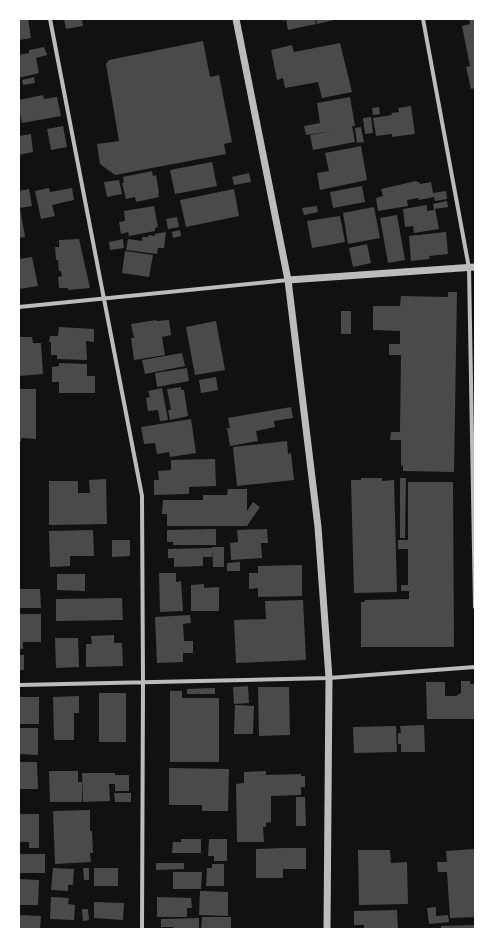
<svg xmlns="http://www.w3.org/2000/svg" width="494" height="948" font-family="Poppins,sans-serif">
<rect width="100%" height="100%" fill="#111"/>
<path fill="#4a4a4a" d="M19,19h9l3,19 -12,2z
M64,19h18l1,7 -17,3z
M283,19h32l1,5 -28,6 -2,-10 -3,1z
M316,19h18v1l-17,4z
M469,19h6v69l-4,1 -5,-22 4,-1 -8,-40 8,-2z
M203,41l7,36 9,-2 13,67 -8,2 2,10 -111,21 -15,-11 -3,-20 22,-3 -13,-77 3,-4z
M340,43l12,49 -30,6 -4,-16 -33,6 -2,-10 -6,2 -6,-30 21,-5 2,7z
M44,47l3,8 -11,3 3,15 -20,5v-23l10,-2v-3z
M34,77l1,6 -12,2 -1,-5z
M43,95l1,4 13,-2 4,19 -39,7 -3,-14v-9z
M350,97l5,29h-3l3,16 -42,8 -3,-15 22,-4 -26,4 -2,-9 16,-3 -3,-20z
M411,106l4,28 -23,3v-3l-16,2 -3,-18 19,-3 -1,-2 8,-1 -1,-4z
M379,107l1,7 -7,1 -1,-7z
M371,117l2,16 -8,1 -2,-16z
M63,126l4,21 -16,3 -4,-21z
M361,127l3,15 -7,1 -2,-15z
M31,134l2,18 -14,3v-19z
M361,146l6,34 -47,10 -3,-17 12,-2 -4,-18z
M212,162l5,24 -42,8 -5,-24z
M152,171l1,5 3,-1 3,18 -1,1 1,3 -23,5 -1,-5 -9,2 -4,-16 2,-1 -1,-5z
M249,173l2,9 -17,3 -2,-8z
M119,180l3,14 -15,3 -3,-15z
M416,181l1,1h2l1,2 11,-2 2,11 13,-2 1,8 -12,2 -1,-4 -15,3 -1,-2 -11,2 1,6 -30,5 -2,-13 7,-2 -2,-7z
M362,186l3,16 -32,6 -3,-16z
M49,188l1,4 22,-4 2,12 -22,5 3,11 -14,3 -6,-28z
M29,189l3,17 -12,2 5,29 -6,1v-47z
M234,189l5,27 -53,11 -6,-27z
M447,201l1,6 -13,2 4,20 -25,4 -1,-7 -8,1 -2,-18 24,-4v6l7,-1 -1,-6z
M154,206l4,21 -3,1v3l-26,5 -1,-4 -7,2 -2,-12 6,-1 -1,-10z
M317,206l1,6 -14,3 -2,-7z
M374,207l6,31 -32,6 -5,-31z
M397,215l8,45 -17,3 -8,-45z
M340,216l5,26 -33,6 -5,-27z
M177,217l2,10 -11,2 -2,-10z
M180,230l1,6 -8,2 -1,-6z
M166,232l-2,16h-6l-1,6 -31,-4 2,-11 14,2v-4h6l1,-2 6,1v-2z
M446,232l2,22 -19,2 1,3 -19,2 -2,-25z
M79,239l11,49 -22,2v-2h-9l-1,-11 4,-1 -1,-5h-2l-1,-11h-2l-1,-13h4v-7z
M123,239l1,9 -14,2 -1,-8z
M367,244l4,19 -18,4 -4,-19z
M125,251l28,4 -4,22 -27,-4z
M32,257l6,29 -19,3v-30z
M448,292h9l-3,180 -51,-1v-6l-2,1v-26h-11l1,-8h9l1,-77h-12v-11h11v-13l-27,-1v-24h27l1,-10 47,1z
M341,311h10v23h-10z
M156,320l1,1 12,-1 2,15 -9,2 3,18 -31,5 -3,-22h3l-3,-14z
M216,321l9,49 -30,5 -9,-48z
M59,327l35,2v13l-8,-1 1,19 -30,-1v-4h-6v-13h-2l1,-6h8z
M19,337h13l1,6h8l2,31 -24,2z
M182,353l3,13 -40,8 -3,-14z
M59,363l28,1v12h8v17h-36v-11h-7v-15l7,-1z
M187,368l2,13 -32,6 -2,-14z
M216,377l2,13 -17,3 -2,-13z
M181,387v3h3l4,26 -18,4 -2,-10h3l-4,-21z
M162,388l6,32 -8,1 -2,-11 -10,1 -2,-13 4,-1 -2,-6z
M19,389h17v50l-15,-1v3h-2z
M291,407l2,11 -19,3 1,6 -19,4 2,10 -28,5 -3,-18h3l-2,-10z
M191,419l5,34 -26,4 -1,-5 -12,2 -2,-11 -11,1 -3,-17z
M287,441l1,13 3,-1 3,27 -57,6 -4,-39z
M215,459l1,27 -27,1v7l-35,1v-15h5l-1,-9 13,-1v-10z
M361,478h21v3l12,-1 3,112 -43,1 -3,-113h10z
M400,478h6l-1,60h-5z
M106,479l1,45 -58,1v-44h29v12h12l-1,-13z
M408,482h45l1,165h-93v-45h4v-2l44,-1v-8h-8v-6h7v-36h-10v-9h10z
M228,489h19v22l6,-9 7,5 -13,19h-80v-12h-5l1,-14h40v-5h24z
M216,529v16h-43v-3h-6v-12z
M267,529l1,14h-7l1,15 -31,2 -1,-17 8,-1 -1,-12z
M93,530l1,26h-24v10l-20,1 -1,-36z
M112,540h18v16l-18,1z
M212,547h12v20h-11z
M212,548v9h-9v9l-29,1v-9h-6v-9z
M240,562v9h-13v-8z
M302,565v31l-44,1v-9l-9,1v-16h9v-7z
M159,573h17v9l5,-1 2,30 -23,1z
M57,574h28v17l-28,-1z
M204,584v4l15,-1v24h-28v-26z
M19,589h21l1,19h-22z
M122,598l1,22 -67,1v-22z
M303,600l3,60 -70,3 -2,-43 32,-1 -1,-18z
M19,614h22v28h-18v7h-4z
M190,615l1,8 -8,1 1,17h9v12h-10v9l-26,1 -2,-46z
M114,635v8h8l1,23 -37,1v-23h6l-1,-8z
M55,638h23l1,29 -23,1z
M19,655h5v15h-5z
M461,681h9v3h5v35h-48l-1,-37h19v14h11l5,-3z
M248,686l1,17 -15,1 -1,-17z
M258,687h31l1,48 -31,1z
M215,688v6h-28v-5z
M170,691h12v7h37v64h-49z
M99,693h27v49h-27z
M79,696v17h-5v27h-20l-1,-43z
M19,697h20v27h-20z
M235,705l19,1 -1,28h-19z
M424,725l1,27h-24v-8h-3v-11h3l-1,-7z
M396,726l1,26 -43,1 -1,-26z
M19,728h19v27l-19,-1z
M19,762h18l1,27h-19z
M169,768l60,1 -1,42h-26v-6h-33z
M49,771h29v11h4v20h-32z
M266,771v4l35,-1v2h4v11h-4v8l-30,1v26l-5,1v4h-3l1,15h-27l-1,-58 8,-1v-11z
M82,773h33v2h14v16h-14v-7h-6l1,17 -27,1z
M114,793h17v9h-16z
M296,797h9l1,29h-10z
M90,810v21h2l1,22h-3l1,9 -36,2 -2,-53z
M20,814h19v34h-10v-6h-9z
M181,839h20v14h-29l1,-11h8z
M209,839h18v22h-13v-5h-6z
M283,848h23v21h-23v9h-27v-29z
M475,849v68l-25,1 -3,-46h-9l-1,-10h10l-1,-11z
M358,850h32l1,13 16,-1 1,42 -49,1z
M19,854h26v19h-26z
M156,863h28v6l-28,1z
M212,864h12v22h-18l1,-18h5z
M53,868l21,1 -1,16h-5v6l-17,-1z
M83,868h6v12h-5z
M94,868h24v18h-24z
M173,872h29l-1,17h-28z
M19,879l20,1 -1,25h-19z
M200,891l28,1v24l-29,-1z
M51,897l18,1 -1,6 7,1 -1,15 -24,-1z
M157,897l34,1 1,10h-5v9h-30z
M94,902l30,1 -1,17 -29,-2z
M436,907v9l12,-1 1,7 -20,2 -2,-16z
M82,909h6l1,11 -6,1z
M397,910l1,19h-34v-4h-10v-14z
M19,915l22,1 -1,13h-21z
M202,917h29v12h-30z
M199,918v11h-26v-2h-12v-8z
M475,925v4h-34v-3z"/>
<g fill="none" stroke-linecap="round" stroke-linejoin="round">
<path stroke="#bcbcbc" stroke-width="4" d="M50,19l92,477 1,186 -1,247
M423,19l46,249 6,339
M19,307l269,-27
M19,685l310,-7 146,-11"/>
<path stroke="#bcbcbc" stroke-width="7" d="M236,19l52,261 30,247 11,151 -2,251
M288,280l187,-13"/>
</g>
<rect width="494" height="948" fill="none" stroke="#ffffff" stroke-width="40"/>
</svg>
